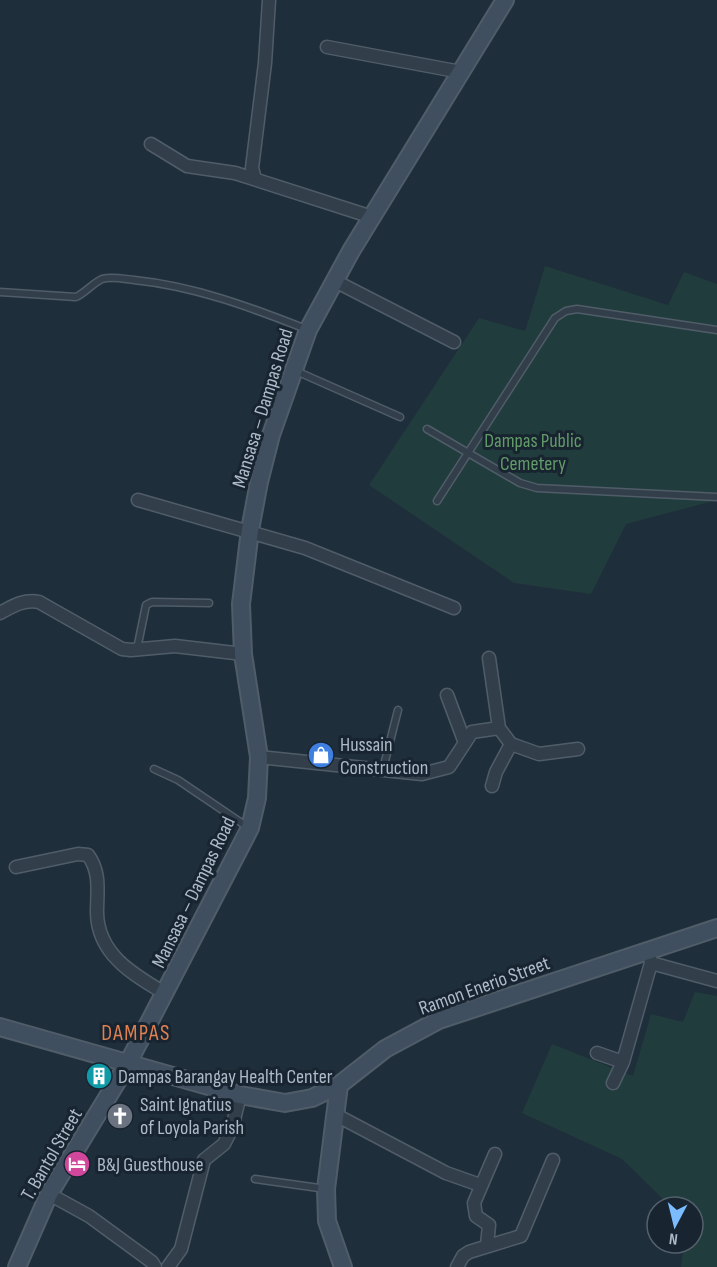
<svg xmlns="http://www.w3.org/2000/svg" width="717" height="1267" font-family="'Sofia Sans Condensed',sans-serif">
<rect width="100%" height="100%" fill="#1f2e3b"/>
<path fill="#213c3c" d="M545,266l123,39 16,-33 33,12v216l-91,24 -35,70 -77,-11 -145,-98 110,-167 46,13z
M695,992l22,4v271h-36l3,-24h9v-36h-22l-49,-48 -100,-46 30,-69 81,32 18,-62 32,8z"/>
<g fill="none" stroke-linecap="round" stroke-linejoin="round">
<defs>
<path id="lane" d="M0,292l76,5c9,-4 17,-14 26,-18 10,-3 22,0 32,1 60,6 116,27 172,49
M296,371l104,46
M427,429l93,54 17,5 180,9
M437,501l118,-183 11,-7 11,-2 140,21
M137,649l9,-44 6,-3 57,1
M154,769l24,11 71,48
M383,769l15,-59
M255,1179l71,10"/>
<path id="street" d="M327,47l134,25
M151,144l36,22 48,7 137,44
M255,179l-3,-11 13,-105 4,-63
M335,281l119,61
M138,500l167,48 149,60
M0,613c13,-7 24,-14 39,-11l83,47 9,1 44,-4 68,8
M489,658l10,70 12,16
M447,695l18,48
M259,757l163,17 27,-7 23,-35 27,-4
M492,786l4,-14 15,-28 28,10 39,-5
M16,867l62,-13 10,1c13,18 9,36 9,58 1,42 37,62 69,81
M651,963l66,18
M597,1053l26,9
M613,1083l10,-21 28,-99 -2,-11
M336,1115l110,58 34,12
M49,1194l40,22 63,46 3,5
M487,1245l2,-20 -13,-9 -2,-13 21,-49
M168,1267l13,-18 23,-89 20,-16 8,-16 8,-33
M457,1267l6,-11 6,-4 52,-16 32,-76"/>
<path id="secondary" d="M0,1027l240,68 45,8 27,-5 27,-13 46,-36 54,-29 278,-92
M339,1085l-13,104 1,32 16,46
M17,1267l32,-73 78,-129 123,-237 7,-30 2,-41 -16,-103 -2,-50 9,-74 9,-48 12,-47 37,-105 43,-79 154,-251"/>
</defs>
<use href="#lane" stroke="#505d69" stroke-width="9"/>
<use href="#street" stroke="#505d69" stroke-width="15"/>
<use href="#secondary" stroke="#505d69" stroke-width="20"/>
<use href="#lane" stroke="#323f4b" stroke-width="6"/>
<use href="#street" stroke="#323f4b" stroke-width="12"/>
<use href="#secondary" stroke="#404f5f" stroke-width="16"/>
</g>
<defs>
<symbol id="shop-disc" viewBox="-11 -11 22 22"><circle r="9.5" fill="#3f7fe0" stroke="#182430"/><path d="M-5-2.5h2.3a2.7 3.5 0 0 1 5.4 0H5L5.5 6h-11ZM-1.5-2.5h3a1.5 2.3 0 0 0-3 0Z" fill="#fff"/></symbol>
<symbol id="building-disc" viewBox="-11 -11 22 22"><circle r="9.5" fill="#0f9aa8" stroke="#182430"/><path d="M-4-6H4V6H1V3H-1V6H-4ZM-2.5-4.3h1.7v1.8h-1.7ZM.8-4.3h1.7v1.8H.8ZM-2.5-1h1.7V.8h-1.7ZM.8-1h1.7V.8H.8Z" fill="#fff"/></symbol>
<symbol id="church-disc" viewBox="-11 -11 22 22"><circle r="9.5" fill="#6b7280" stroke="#182430"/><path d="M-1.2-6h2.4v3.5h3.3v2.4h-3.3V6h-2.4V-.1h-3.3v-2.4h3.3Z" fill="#fff"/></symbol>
<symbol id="hotel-disc" viewBox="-11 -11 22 22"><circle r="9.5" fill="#d1479c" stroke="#182430"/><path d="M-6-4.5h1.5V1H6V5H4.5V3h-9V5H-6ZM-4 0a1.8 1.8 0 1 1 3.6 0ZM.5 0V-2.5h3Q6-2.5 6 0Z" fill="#fff"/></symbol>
</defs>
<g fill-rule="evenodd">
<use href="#shop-disc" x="306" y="740" width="30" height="30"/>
<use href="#building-disc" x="84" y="1061" width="30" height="30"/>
<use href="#church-disc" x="105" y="1101" width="30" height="30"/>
<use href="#hotel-disc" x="62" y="1149" width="30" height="30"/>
</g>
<g text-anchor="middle" stroke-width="6" stroke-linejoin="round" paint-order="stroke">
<g font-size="20" fill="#adbac8" stroke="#182430">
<text transform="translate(262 408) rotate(-73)" y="7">Mansasa – Dampas Road</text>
<text transform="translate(193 892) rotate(-64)" y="7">Mansasa – Dampas Road</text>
<text transform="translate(484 985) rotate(-20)" y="7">Ramon Enerio Street</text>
<text transform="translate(51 1154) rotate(-60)" y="7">T. Bantol Street</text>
</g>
<g font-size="20" fill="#629b69" stroke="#182430">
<text x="533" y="447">Dampas Public<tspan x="533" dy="23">Cemetery</tspan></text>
</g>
<g font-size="20" fill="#adbac8" stroke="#182430" text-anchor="start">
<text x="340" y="751">Hussain<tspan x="340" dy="23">Construction</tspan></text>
<text x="118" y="1083">Dampas Barangay Health Center</text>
<text x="140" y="1111">Saint Ignatius<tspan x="140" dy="23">of Loyola Parish</tspan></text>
<text x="97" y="1171">B&amp;J Guesthouse</text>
</g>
<g font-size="22" letter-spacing="1.5" fill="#df8151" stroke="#182430">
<text x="136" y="1040">DAMPAS</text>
</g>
</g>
<g transform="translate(675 1225) rotate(187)"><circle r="28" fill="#182430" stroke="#54606d" stroke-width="1.5"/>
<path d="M0-4.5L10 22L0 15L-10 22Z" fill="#7bbbff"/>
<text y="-9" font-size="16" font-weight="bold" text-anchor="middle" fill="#adbac8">N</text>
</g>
</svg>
